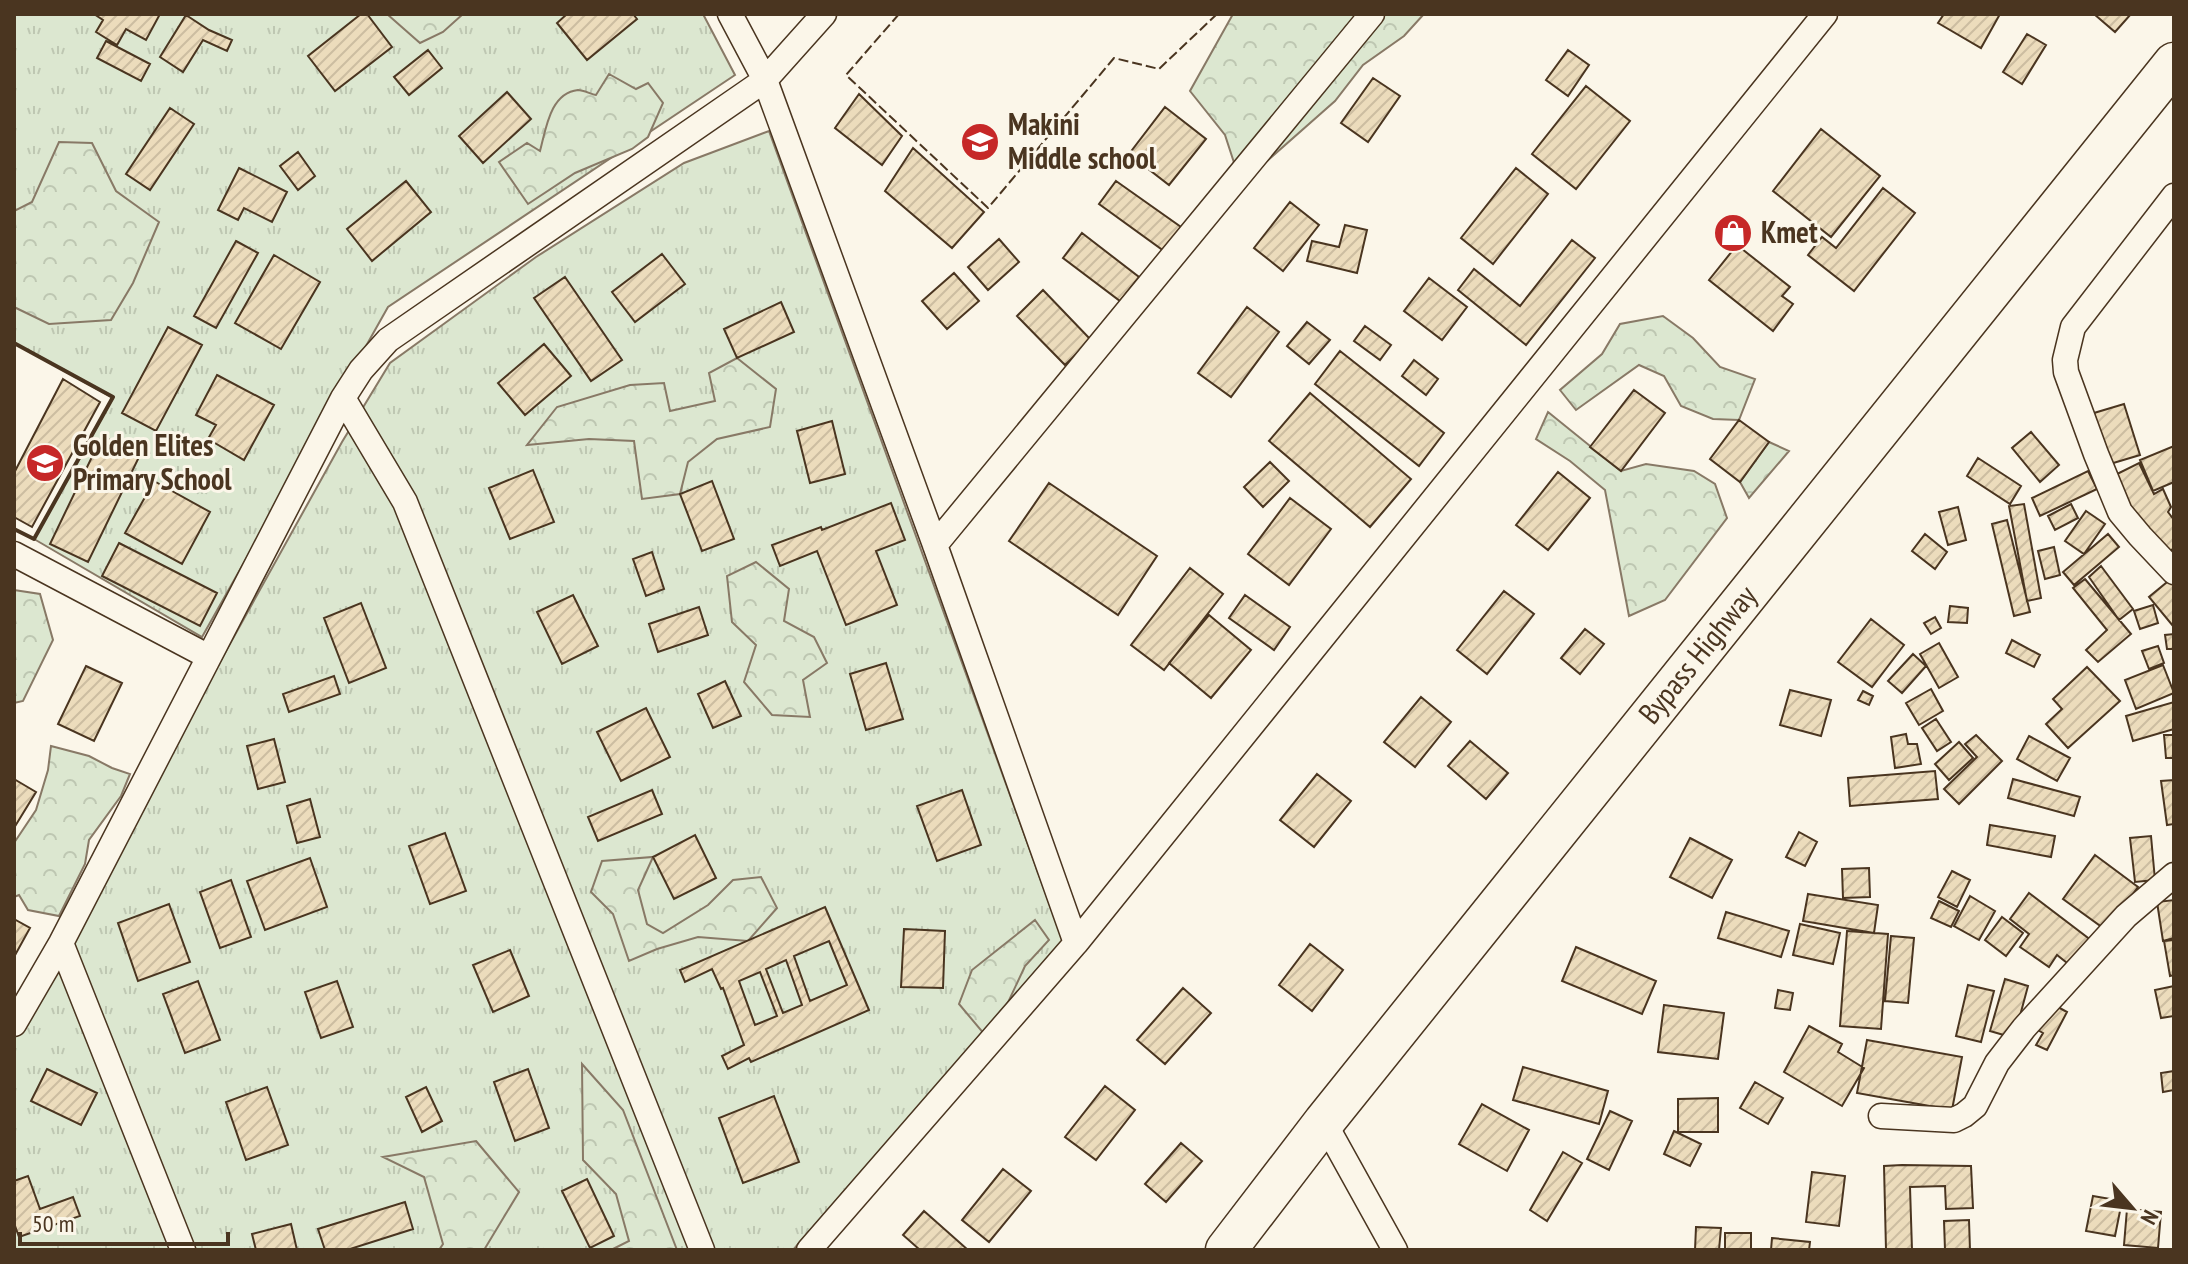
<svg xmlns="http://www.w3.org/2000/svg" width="2188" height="1264" font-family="'PT Sans Narrow',sans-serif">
<defs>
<pattern id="grass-tufts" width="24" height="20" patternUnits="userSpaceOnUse" patternTransform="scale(2)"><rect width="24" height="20" fill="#dce7d0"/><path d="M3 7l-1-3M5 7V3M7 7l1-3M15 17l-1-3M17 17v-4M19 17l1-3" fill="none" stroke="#bec7b2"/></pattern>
<pattern id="forest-crowns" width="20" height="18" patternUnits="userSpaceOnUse" patternTransform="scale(2)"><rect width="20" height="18" fill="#dce7d0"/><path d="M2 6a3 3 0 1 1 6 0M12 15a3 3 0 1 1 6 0" fill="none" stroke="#bec7b2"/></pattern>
<pattern id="building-hatch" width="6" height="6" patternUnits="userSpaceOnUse" patternTransform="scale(2)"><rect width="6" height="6" fill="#ecdcbc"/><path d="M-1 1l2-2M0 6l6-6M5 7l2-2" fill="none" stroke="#ccbda1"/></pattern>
</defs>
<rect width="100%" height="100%" fill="#fbf6e9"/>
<path fill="url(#grass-tufts)" stroke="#887966" stroke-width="2" d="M14,14h689l32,61 -347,232 -186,330 -168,-98 79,-141 -99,-55z
M769,131l294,810 -270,309h-779v-217l328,-591 48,-79 146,-106 148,-94z"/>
<path fill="url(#forest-crowns)" stroke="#887966" stroke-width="2" d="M387,14h76l-20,18 -23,11z
M1233,14h191l-20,22 -41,29 -28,36 -94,83 -16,-49 -35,-44z
M609,74l27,15 12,-6 15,20 -15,34 -16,12 -57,24 -47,31 -29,-42 28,-19 13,8c6,-22 10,-58 38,-61 5,0 13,4 18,5z
M59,142l33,1 24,48 43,31 -26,61 -22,37 -62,4 -35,-17v-96l18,-9z
M1663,316l30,22 27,29 35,12 -16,41 -26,-1 -32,-13 -17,-30 -25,-11 -63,45 -16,-20 42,-36 18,-30z
M737,358l39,31 -6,38 -53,12 -29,23 -8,32 -38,5 -8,-58 -45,-2 -62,6 30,-38 73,-22 34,-2 6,28 45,-10 -6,-28z
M1548,412l73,59 25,-7 48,7 21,13 12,34 -62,82 -36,16 -24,-126 -35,-29 -34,-22z
M1769,442l20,9 -40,47 -9,-16z
M756,562l33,27 -5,32 30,16 13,26 -24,17 7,37 -38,-2 -28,-33 12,-37 -24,-23 -5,-46z
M14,590l26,4 13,46 -30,61 -9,2z
M51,746l38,10 23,12 18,6 -9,22 -32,44 -4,24 -26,52 -31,-6 -9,-15 -5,2v-54l22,-33 12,-40z
M653,857l-15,33 9,34 16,9 45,-28 25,-25 28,-3 16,31 -29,33 -50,-4 -41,12 -28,12 -16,-47 -22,-22 11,-31z
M1035,920l14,20 -24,26 -35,75 -31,-37 13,-34z
M582,1064l41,46 54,140h-66l18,-9 -13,-47 -33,-34z
M476,1141l43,51 -35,58h-45l4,-6 -19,-67 -41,-20z"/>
<path fill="url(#building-hatch)" stroke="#4a3520" stroke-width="2" fill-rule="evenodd" d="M94,14h66l-14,26 -20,-11 -9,16 -21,-13 7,-12z
M361,14h6l25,33 -57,44 -27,-35z
M567,14h66l4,5 -50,41 -30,-37z
M1944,14h56l-19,34 -43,-25z
M2094,14h37l-16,18z
M186,15l23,15 23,10 -5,11 -24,-11 -20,32 -23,-15z
M2027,34l19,11 -24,39 -19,-12z
M106,41l44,23 -9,17 -44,-23z
M428,50l14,18 -33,27 -15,-18z
M1568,50l21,15 -21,31 -22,-16z
M1373,78l27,18 -32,46 -27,-19z
M1586,86l44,35 -54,68 -44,-35z
M507,92l24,27 -48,44 -24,-27z
M859,94l43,42 -20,29 -47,-37z
M1165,107l41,32 -37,46 -40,-31z
M170,108l24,16 -44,66 -24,-16z
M1821,129l59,47 -49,61 -58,-46z
M913,148l71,64 -32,36 -67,-57z
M298,152l17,24 -17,14 -18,-24z
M239,168l48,24 -15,30 -28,-14 -6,12 -20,-10z
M1516,168l32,26 -55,70 -32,-26z
M406,181l25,31 -59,49 -25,-32z
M1116,181l65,46 -17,24 -65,-47z
M1883,188l32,25 -61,78 -46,-36 14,-18 14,11z
M1290,202l29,23 -36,46 -29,-23z
M1345,225l22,5 -10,43 -50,-12 5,-20 27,6z
M1082,233l57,44 -19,24 -57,-43z
M999,239l20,23 -31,28 -20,-23z
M1572,240l23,18 -69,87 -68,-55 16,-21 46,37z
M236,241l22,12 -42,75 -22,-12z
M1737,245l53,42 -8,9 11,8 -20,27 -64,-51z
M662,254l23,30 -50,38 -23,-30z
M274,255l46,27 -39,67 -46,-26z
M954,273l25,28 -32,28 -25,-28z
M565,277l57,83 -31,21 -57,-83z
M1429,278l38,29 -25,33 -38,-29z
M1043,290l48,50 -26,25 -48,-49z
M781,302l13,30 -57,26 -13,-29z
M1247,307l32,25 -48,65 -33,-24z
M1307,322l23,18 -21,24 -22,-18z
M1365,326l26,19 -11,15 -26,-19z
M168,327l34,18 -46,86 -34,-18z
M544,344l27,32 -46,39 -27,-32z
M1340,351l104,82 -25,33 -104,-82z
M1414,360l24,19 -12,16 -24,-19z
M217,375l57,30 -30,55 -36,-21 8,-14 -20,-10z
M63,379l37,23 -68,125 -18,-10v-44z
M1634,390l31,23 -44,58 -31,-24z
M1310,393l101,86 -41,48 -101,-86z
M2124,404l16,51 -30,9 -16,-51z
M1739,420l30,22 -29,40 -30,-23z
M832,421l13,53 -35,9 -13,-52z
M2031,432l28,33 -19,17 -28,-34z
M102,436l38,19 -52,107 -38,-18z
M2174,446v36l-21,9 -13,-31z
M1978,458l43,28 -11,18 -43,-28z
M1270,462l19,19 -26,26 -19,-20z
M2139,463l15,31 9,-5 8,18 -3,5 6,8v28l-8,6 -27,-30 -24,-49z
M533,470l21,52 -44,17 -21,-51z
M2088,471l9,18 -57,27 -8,-18z
M1558,472l32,26 -42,52 -32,-25z
M154,481l56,31 -28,52 -57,-31z
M712,481l22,58 -32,12 -22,-57z
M1049,483l108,73 -39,59 -109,-74z
M1290,498l41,31 -42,56 -41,-31z
M891,503l14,37 -29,11 21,54 -51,20 -29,-74 -37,15 -8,-21 49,-18 1,3z
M2024,504l17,94 -14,3 -18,-95z
M2071,504l7,14 -23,12 -7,-14z
M1958,507l8,33 -18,5 -9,-33z
M2086,511l19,13 -21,30 -19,-13z
M2007,520l23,92 -16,4 -22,-92z
M1925,534l22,18 -12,17 -23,-18z
M2108,534l11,13 -45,38 -11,-13z
M119,543l98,50 -17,33 -98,-50z
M2054,547l6,28 -15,4 -7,-28z
M652,552l12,37 -18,7 -13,-37z
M2101,566l32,43 -14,11 -30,-43z
M1190,568l33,26 -59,76 -33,-25z
M2172,578l2,3 -1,45 -24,-29z
M2085,579l46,55 -33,28 -12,-12 21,-20 -34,-42z
M1504,591l30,23 -47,60 -30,-24z
M573,595l25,51 -36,18 -25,-52z
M1245,595l45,32 -16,23 -45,-32z
M361,603l25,65 -37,15 -25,-65z
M2153,605l5,18 -18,6 -6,-18z
M1950,606l18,2 -1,15 -19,-1z
M699,607l9,28 -50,17 -9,-28z
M1209,615l42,35 -40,48 -42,-35z
M1935,617l6,11 -10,6 -7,-11z
M1871,619l33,26 -32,42 -34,-25z
M1585,629l19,15 -24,30 -19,-16z
M2174,634v15h-7l-2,-14z
M2012,640l28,15 -6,12 -28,-14z
M1939,643l19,34 -19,11 -19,-34z
M2158,646l6,17 -15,6 -7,-18z
M1913,654l13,12 -24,27 -14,-12z
M886,663l17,56 -37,11 -16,-56z
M2163,665l11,28 -38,16 -11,-29z
M86,666l36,17 -28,58 -36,-17z
M2087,667l33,34 -52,47 -22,-24 16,-15 -9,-10z
M334,676l6,18 -51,18 -6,-18z
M725,681l16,35 -28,12 -15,-34z
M1931,689l12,22 -24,14 -13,-22z
M1790,690l41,10 -10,36 -41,-11z
M1863,691l10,5 -4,9 -11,-5z
M1421,697l30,25 -36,45 -31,-25z
M2174,702v27l-41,12 -7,-25z
M646,708l24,49 -49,24 -24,-49z
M1936,719l15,23 -14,9 -15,-23z
M1906,734l2,10h9l4,20 -26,4 -4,-31z
M1976,735l26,26 -43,43 -15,-15 33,-32 -12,-13z
M2164,735h10v23h-8z
M2029,736l41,22 -13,23 -40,-22z
M274,739l11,43 -27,7 -11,-43z
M1470,741l38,32 -22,26 -38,-33z
M1959,742l14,16 -24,22 -14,-16z
M1935,771l3,28 -88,7 -2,-28z
M1317,774l34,27 -37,46 -34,-27z
M14,779l22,13 -22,36z
M2013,779l67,18 -6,19 -66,-18z
M2174,780v44l-7,1 -6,-44z
M652,790l10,24 -64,27 -10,-24z
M962,790l19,55 -44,16 -20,-55z
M310,799l10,38 -23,6 -10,-37z
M1990,825l65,11 -4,21 -64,-12z
M1799,832l18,10 -12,24 -19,-9z
M445,833l21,58 -36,13 -21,-58z
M695,835l21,43 -42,21 -21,-42z
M2151,836l4,44 -20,2 -5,-44z
M1690,838l42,22 -20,38 -42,-21z
M2095,855l43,32 -32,43 -43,-31z
M310,858l17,49 -62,23 -18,-49z
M1869,868l1,29 -27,1 -1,-29z
M1952,871l18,9 -13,27 -19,-10z
M231,880l20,57 -31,11 -20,-56z
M2029,893l67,51 -20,26 -19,-15 -8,12 -29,-20 9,-13 -19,-15z
M1808,894l70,11 -4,28 -71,-12z
M1970,896l25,15 -16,29 -25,-14z
M2174,900v38l-11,3 -6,-39z
M1939,901l20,10 -8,16 -20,-9z
M169,904l21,58 -52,19 -20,-58z
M825,907l44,103 -118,52 -2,-4 -21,11 -6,-13 22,-11 -21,-57 -2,1 -9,-20 -27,13 -5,-12zM829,941l18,44 -37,16 -16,-45zM786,960l16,45 -19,8 -17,-44zM760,972l17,44 -22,9 -16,-44z
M1726,912l63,19 -8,26 -63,-19z
M2002,917l21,16 -17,23 -21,-16z
M14,919l16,9 -16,29z
M1800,924l40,9 -7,31 -40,-9z
M904,929l41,2 -2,57 -42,-1z
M1847,931l41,3 -7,95 -41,-3z
M1891,936l23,2 -6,65 -23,-2z
M2174,940v35l-4,1 -6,-35z
M1310,944l33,26 -31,41 -33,-26z
M1576,947l80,34 -14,33 -80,-33z
M510,950l19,46 -36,16 -20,-47z
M2005,979l23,7 -14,52 -24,-7z
M198,981l22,59 -35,13 -22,-59z
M337,981l16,46 -32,11 -16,-46z
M1968,985l26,6 -13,51 -25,-6z
M2174,986v30l-13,2 -6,-28z
M1183,988l28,25 -46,51 -28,-24z
M1778,990l15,3 -3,17 -15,-2z
M1664,1005l60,8 -6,46 -60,-7z
M2056,1006l11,6 -20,38 -11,-5 7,-12 -7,-4z
M1809,1026l33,18 -4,8 26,16 -22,38 -58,-34z
M1867,1040l95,17 -10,53 -95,-17z
M1523,1067l85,24 -9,33 -86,-24z
M47,1069l50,24 -16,32 -50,-24z
M528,1069l21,59 -34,13 -21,-59z
M2174,1071v19l-11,2 -2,-19z
M1755,1082l28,16 -15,26 -28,-16z
M1105,1086l30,24 -39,50 -31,-23z
M267,1087l21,58 -42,15 -20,-58z
M426,1087l16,34 -20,11 -16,-35z
M774,1096l25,66 -56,21 -24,-65z
M1718,1098v34h-40v-33z
M1482,1104l47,26 -22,41 -48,-27z
M1610,1111l22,10 -23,49 -22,-11z
M1674,1131l27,13 -11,22 -26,-12z
M1181,1143l21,18 -36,41 -21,-18z
M1563,1152l19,11 -35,58 -17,-11z
M1902,1165l69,1 2,42 -27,1 -1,-23 -35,1 2,63h-26l-2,-84z
M1003,1169l28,22 -42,51 -27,-22z
M1812,1172l33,4 -6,50 -33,-4z
M28,1176l12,33 33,-12 7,19 -61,21 -5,-14v-42z
M587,1179l27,57 -24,12 -28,-57z
M2093,1196l29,5 -7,35 -29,-5z
M405,1202l8,27 -66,21h-22l-7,-21z
M2127,1209l34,3 -3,36 -34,-3z
M924,1211l44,39h-48l-17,-15z
M1969,1220l1,30h-25l-1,-29z
M291,1224l6,26h-41l-4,-16z
M1696,1227l25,1 -2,22h-24z
M1725,1233h26v17h-26z
M1772,1238l38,4 -1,8h-38z"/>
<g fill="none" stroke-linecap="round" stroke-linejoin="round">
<defs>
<path id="minor" d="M730,14l35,66 170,465 141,398
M2174,196l-101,131 -8,33 1,12 30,82 24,58 20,24 34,36
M343,398l62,104 297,748
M935,545l437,-531
M14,554l195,103
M61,943l122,307
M14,1024l47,-81 282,-545 18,-28 27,-30 377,-260 59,-66
M1881,1116l73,4 10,-5 11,-9 22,-43 27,-35 102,-112 48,-41
M1324,1122l71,128
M809,1250l267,-307 749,-929"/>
<path id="primary" d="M1226,1250l98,-128 850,-1059"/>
</defs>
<use href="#minor" stroke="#4a3520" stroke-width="27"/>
<use href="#primary" stroke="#4a3520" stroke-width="43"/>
<use href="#minor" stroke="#fbf6e9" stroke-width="24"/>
<use href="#primary" stroke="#fbf6e9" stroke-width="40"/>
<path stroke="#4a3520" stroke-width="2" stroke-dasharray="10 4" stroke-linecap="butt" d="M899,14l-53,61 142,133 126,-150 45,11 58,-55"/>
<path stroke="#4a3520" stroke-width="4" d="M14,343l99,54 -79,142 -20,-10"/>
</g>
<defs>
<symbol id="school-disc" viewBox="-11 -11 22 22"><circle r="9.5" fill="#c62828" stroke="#fbf6e9"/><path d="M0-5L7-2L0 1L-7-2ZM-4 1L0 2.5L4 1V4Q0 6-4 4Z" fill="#fff"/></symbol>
<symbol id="shop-disc" viewBox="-11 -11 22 22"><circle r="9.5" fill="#c62828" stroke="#fbf6e9"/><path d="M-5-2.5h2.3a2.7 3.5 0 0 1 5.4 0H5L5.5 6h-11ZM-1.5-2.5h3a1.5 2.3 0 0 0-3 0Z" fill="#fff"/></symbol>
</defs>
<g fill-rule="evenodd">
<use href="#school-disc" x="958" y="120" width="44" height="44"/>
<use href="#shop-disc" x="1711" y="211" width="44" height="44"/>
<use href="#school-disc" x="23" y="441" width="44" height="44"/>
</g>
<g text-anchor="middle" stroke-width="6" stroke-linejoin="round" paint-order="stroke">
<g font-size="30" font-weight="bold" fill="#4a3520" stroke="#fbf6e9" text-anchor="start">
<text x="1008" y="135">Makini<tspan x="1008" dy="34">Middle school</tspan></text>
<text x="1761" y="243">Kmet</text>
<text x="73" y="456">Golden Elites<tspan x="73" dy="34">Primary School</tspan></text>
</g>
<g font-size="30" fill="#4a3520" stroke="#fbf6e9">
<text transform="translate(1698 655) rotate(-51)" y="10">Bypass Highway</text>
</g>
</g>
<rect width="2188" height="1264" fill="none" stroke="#4a3520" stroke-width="32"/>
<g transform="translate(2132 1208) rotate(118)" stroke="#fbf6e9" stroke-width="6" paint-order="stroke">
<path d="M0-6L14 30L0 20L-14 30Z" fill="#4a3520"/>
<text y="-12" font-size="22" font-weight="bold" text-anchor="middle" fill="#4a3520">N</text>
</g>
<path d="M20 1232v12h208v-12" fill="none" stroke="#4a3520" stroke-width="4"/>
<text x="32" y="1232" font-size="24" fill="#4a3520" stroke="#fbf6e9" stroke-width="6" paint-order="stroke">50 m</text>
</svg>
